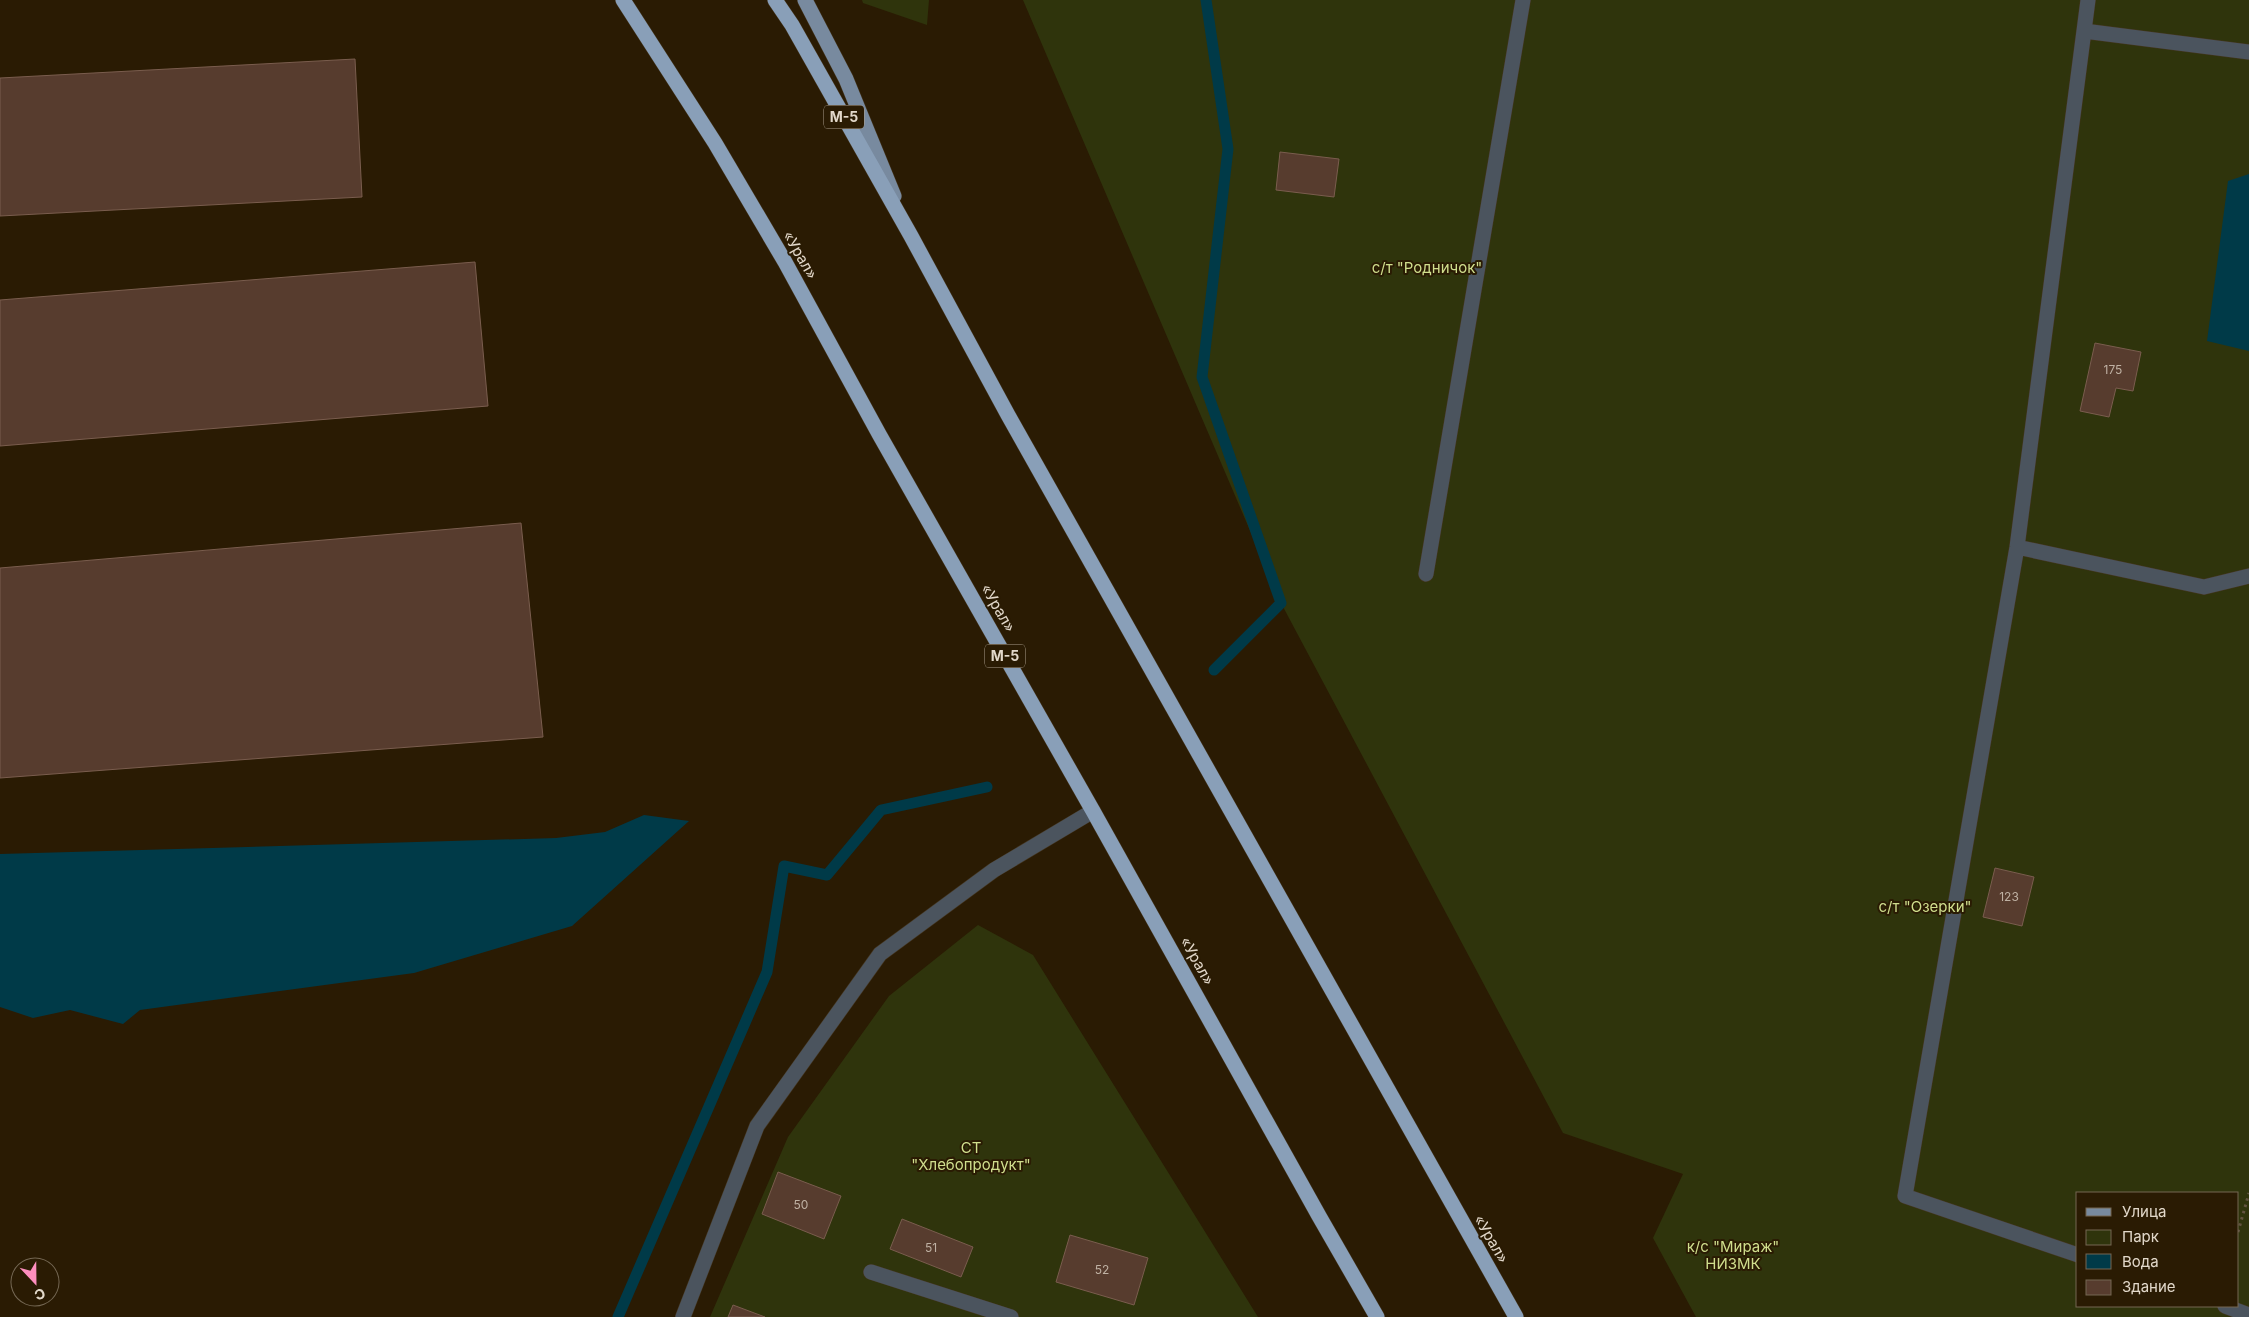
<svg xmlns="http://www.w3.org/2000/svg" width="2249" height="1317" font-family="Inter,sans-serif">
<rect width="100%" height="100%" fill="#2a1b03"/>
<path fill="#2f340c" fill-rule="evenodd" d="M862,0h67l-2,25 -64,-22z
M1023,0h1226v1317h-553l-43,-79 30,-64 -120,-41 -282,-530zM2078,1193h160v113h-160z
M978,925l55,30 225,362h-548l78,-180 101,-141z"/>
<path fill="#003a48" d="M2249,174v177l-42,-10 21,-160z
M644,815l45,6 -117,105 -158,47 -274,37 -17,14 -53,-14 -37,8 -33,-11v-153l556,-16 49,-6z"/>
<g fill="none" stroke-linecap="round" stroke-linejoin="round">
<path stroke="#003a48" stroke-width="11" d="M1206,0l22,149 -26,228 79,226 -67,67
M618,1317l149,-345 17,-106 43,9 54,-65 106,-23"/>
</g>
<path fill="#573c2e" stroke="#7a5d4e" d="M355,59l7,138 -362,19v-138z
M1280,152l59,7 -5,38 -58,-7z
M475,262l13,144 -488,40v-146z
M2095,343l46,9 -8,39 -17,-3 -7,29 -29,-6z
M521,523l22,214 -543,41v-210z
M1995,868l39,9 -12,49 -39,-9z
M778,1172l63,24 -17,43 -62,-25z
M902,1219l71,28 -12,30 -71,-28z
M1070,1235l78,23 -14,47 -78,-23z
M733,1305l32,12h-37z"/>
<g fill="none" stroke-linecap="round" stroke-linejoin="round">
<defs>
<path id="lane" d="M2084,31l165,21
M2017,547l187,40 45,-11
M1426,574l97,-574
M2078,1255l-173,-59 112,-649 71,-547
M871,1272l140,45
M2225,1306l24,9
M683,1317l74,-191 123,-172 114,-84 99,-59"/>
<path id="primary" d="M805,0l41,79 48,117"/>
<path id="highway" d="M623,0l92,143 70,119 94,172 214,377 226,405 58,101
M775,0l17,25 119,211 97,179 508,902"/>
</defs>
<use href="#lane" stroke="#44351f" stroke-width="16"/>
<use href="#primary" stroke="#44351f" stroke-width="16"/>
<use href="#highway" stroke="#44351f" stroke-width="16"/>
<path stroke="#625440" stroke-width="3" stroke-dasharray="2.5 4" stroke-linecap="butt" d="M2238,1232l11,-39"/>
<use href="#lane" stroke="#4b545e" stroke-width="15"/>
<use href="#primary" stroke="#788a9f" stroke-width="15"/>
<use href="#highway" stroke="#899fb8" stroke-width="15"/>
</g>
<g text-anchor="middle" stroke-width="4" stroke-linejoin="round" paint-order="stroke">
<g font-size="12" fill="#bfb1a3">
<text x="2113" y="374">175</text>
<text x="2009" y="901">123</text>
<text x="801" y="1209">50</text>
<text x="931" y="1252">51</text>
<text x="1102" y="1274">52</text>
</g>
<g fill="#2a1b03" stroke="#ab9f8e" stroke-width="1">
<rect x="824" y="105.5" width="40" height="23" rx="4"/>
<rect x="985" y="644.5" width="40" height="23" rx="4"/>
</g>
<g font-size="14" font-weight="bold" fill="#e2d8ca">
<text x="844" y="122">М-5</text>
<text x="1005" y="661">М-5</text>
</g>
<g font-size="15" fill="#e2d8ca" stroke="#2a1b03">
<text transform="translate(800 255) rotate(60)" y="5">«Урал»</text>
<text transform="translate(998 608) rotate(60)" y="5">«Урал»</text>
<text transform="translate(1197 961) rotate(61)" y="5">«Урал»</text>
<text transform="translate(1491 1239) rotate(60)" y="5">«Урал»</text>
</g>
<g font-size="15" fill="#d0de8d" stroke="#2a1b03">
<text x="1427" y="273">с/т "Родничок"</text>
<text x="1925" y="912">с/т "Озерки"</text>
<text x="971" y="1153">СТ<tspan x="971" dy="17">"Хлебопродукт"</tspan></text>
<text x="1733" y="1252">к/с "Мираж"<tspan x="1733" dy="17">НИЗМК</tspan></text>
</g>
</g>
<rect x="2076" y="1192" width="162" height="115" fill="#2a1b03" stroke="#746753"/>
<rect x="2086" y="1208" width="25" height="8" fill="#788a9f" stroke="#746753"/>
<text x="2122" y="1217" font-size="15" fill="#e2d8ca">Улица</text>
<rect x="2086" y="1230" width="25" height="15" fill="#2f340c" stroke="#746753"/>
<text x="2122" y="1242" font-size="15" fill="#e2d8ca">Парк</text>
<rect x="2086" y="1254" width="25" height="15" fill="#003a48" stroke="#746753"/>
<text x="2122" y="1267" font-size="15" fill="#e2d8ca">Вода</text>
<rect x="2086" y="1280" width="25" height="15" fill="#573c2e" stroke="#746753"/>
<text x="2122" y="1292" font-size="15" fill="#e2d8ca">Здание</text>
<g transform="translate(35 1282) rotate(158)"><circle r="24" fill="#2a1b03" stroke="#746753"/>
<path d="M0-4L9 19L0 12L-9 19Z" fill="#fe8ebe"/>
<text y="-8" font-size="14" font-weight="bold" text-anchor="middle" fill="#e2d8ca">С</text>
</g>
</svg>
